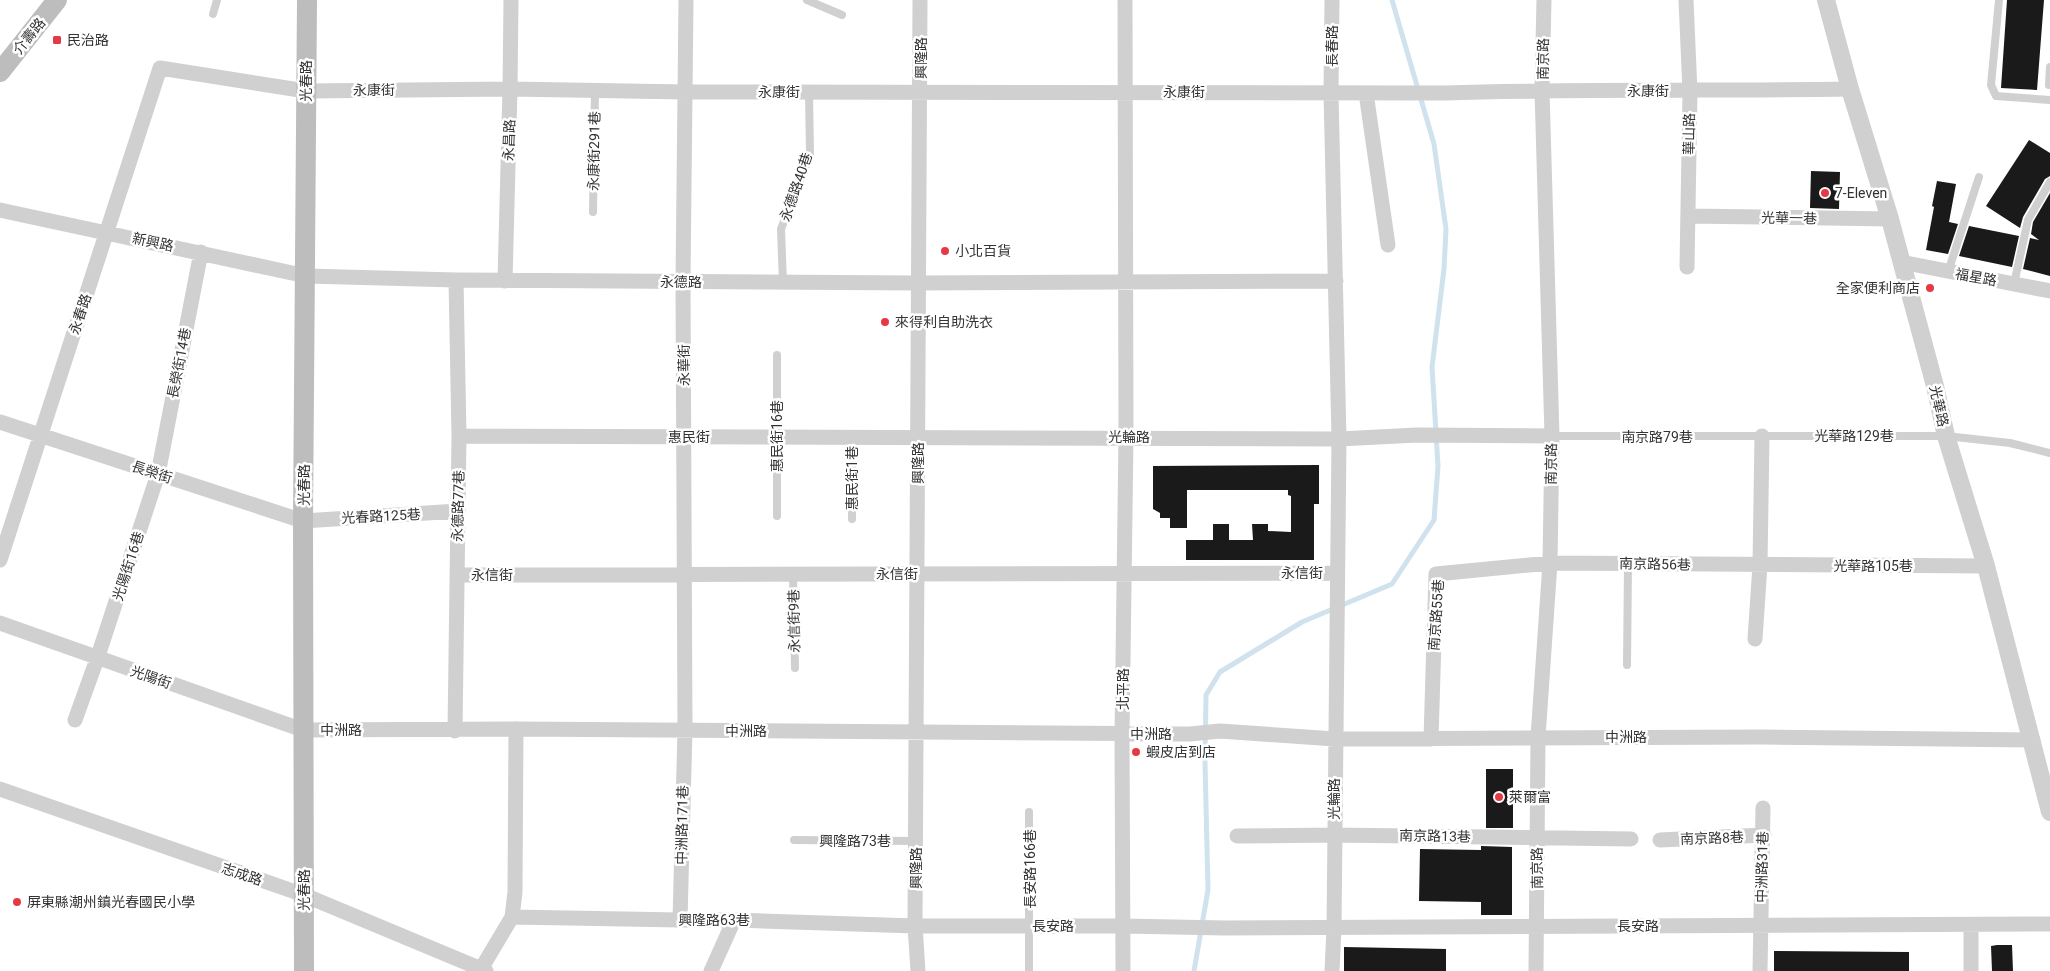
<svg xmlns="http://www.w3.org/2000/svg" width="2050" height="971" font-family="Roboto,'Noto Sans TC',sans-serif">
<rect width="100%" height="100%" fill="#fff"/>
<g fill="none" stroke-linecap="round" stroke-linejoin="round">
<path stroke="#cfe2ee" stroke-width="5" d="M1194,971l14,-81 -3,-128 1,-67 14,-23 82,-50 90,-38 42,-64 4,-54 -6,-99 12,-98 2,-40 -12,-85 -42,-144"/>
</g>
<path fill="#1a1a1a" d="M2007,0h37l-7,90 -36,-2z
M2029,140l21,13v23l-5,3 -22,38 -3,11 -34,-22z
M1811,171l29,1 -1,37 -29,-1z
M1937,181l19,3 -7,38 9,2 -10,30 -22,-4 8,-43 -2,-1z
M2050,193v83l-27,-7 7,-31 9,2 -8,-6 2,-12z
M1969,226l50,10 -7,31 -53,-11z
M1319,465v39h-5v56h-128v-20h27v-16h16v16h24l-1,-16h16v7l23,1v-36l-3,-1v-5h-101v38h-17v-10h-10v-5l-7,-4v-43z
M1486,769h27v59h-27z
M1481,846l31,1v68h-31v-13l-62,-1 1,-52 61,1z
M1997,945h15l1,26h-21l-1,-25z
M1344,947l102,2v22h-102z
M1774,951l135,1v19h-135z"/>
<g fill="none" stroke-linecap="round" stroke-linejoin="round">
<path stroke="#d0d0d0" stroke-width="8" d="M807,0l35,15
M1999,0l-8,85 5,11 54,4
M213,14l4,-14
M2049,85l1,-18
M593,212l2,-122
M1948,272l31,-95
M783,283l-2,-54 29,-74 -1,-63
M2014,284l14,-64 22,-38
M777,355v161
M1552,436h394l64,7 40,10
M852,437v82
M793,574l2,94
M1627,665l1,-101
M794,840l122,1
M1029,971v-159"/>
<path stroke="#d0d0d0" stroke-width="15" d="M1332,0l-1,93 8,346 -5,489 -2,43
M1686,0l4,92 -3,175
M1366,93l22,152
M0,210l306,66 150,4 461,3 419,-2
M1688,216l202,3
M1901,262l149,29
M505,281l5,-192 1,-89
M0,422l303,99 155,-10
M459,436l880,3 78,-4 135,1
M0,560l160,-492 146,23 204,-2 176,3 759,1c135,-4 270,-2 405,-4
M457,575l880,-2
M0,623l303,107 213,-1 674,5 30,-3 115,8 427,-2 271,3
M1755,639l5,-74 2,-129
M75,720l22,-61 61,-185 43,-222
M455,731l4,-295 -3,-156
M1431,739l5,-165 114,-11 436,3
M0,789l304,106 182,76
M1237,836l97,-1 297,4
M1660,840l104,-5
M512,917l168,3h54l181,6h209l101,2 825,-4
M680,920l5,-190 -2,-448 3,-282
M481,969l31,-52 3,-25 1,-163
M711,971l23,-51
M918,971l-3,-45 5,-926
M1123,971l-1,-237 4,-297 -1,-437
M1536,971l2,-234 12,-174 2,-127 -10,-346 2,-90
M1760,971l3,-163
M1971,971v-46"/>
<path stroke="#d0d0d0" stroke-width="18" d="M1826,0l24,89 40,130 45,167 11,50 40,130 64,246"/>
<path stroke="#bdbdbd" stroke-width="20" d="M0,72l57,-72
M304,971l-1,-450 4,-521"/>
</g>
<g fill="#e63946" stroke="#fff" stroke-width="2">
<rect x="52" y="35" width="10" height="10" rx="2.5"/>
<circle cx="1825" cy="193" r="5"/>
<circle cx="945" cy="251" r="5"/>
<circle cx="1930" cy="288" r="5"/>
<circle cx="885" cy="322" r="5"/>
<circle cx="1136" cy="752" r="5"/>
<circle cx="1499" cy="797" r="5"/>
<circle cx="17" cy="902" r="5"/>
</g>
<g text-anchor="middle" stroke-width="5" stroke-linejoin="round" paint-order="stroke">
<g font-size="14" fill="#333" stroke="#fff">
<text transform="translate(29 36) rotate(-51)" y="5">介壽路</text>
<text transform="translate(1332 46) rotate(-90)" y="5">長春路</text>
<text transform="translate(921 58) rotate(-90)" y="5">興隆路</text>
<text transform="translate(1543 59) rotate(-89)" y="5">南京路</text>
<text transform="translate(306 81) rotate(-90)" y="5">光春路</text>
<text transform="translate(374 90) rotate(-1)" y="5">永康街</text>
<text x="1648" y="96">永康街</text>
<text x="779" y="97">永康街</text>
<text x="1184" y="97">永康街</text>
<text transform="translate(1689 134) rotate(-89)" y="5">華山路</text>
<text transform="translate(509 140) rotate(-88)" y="5">永昌路</text>
<text transform="translate(594 151) rotate(-89)" y="5">永康街291巷</text>
<text transform="translate(796 187) rotate(-71)" y="5">永德路40巷</text>
<text transform="translate(1789 218) rotate(1)" y="5">光華一巷</text>
<text transform="translate(153 242) rotate(12)" y="5">新興路</text>
<text transform="translate(1976 277) rotate(10)" y="5">福星路</text>
<text x="681" y="287">永德路</text>
<text transform="translate(80 314) rotate(-72)" y="5">永春路</text>
<text transform="translate(179 363) rotate(-79)" y="5">長榮街14巷</text>
<text transform="translate(684 365) rotate(-91)" y="5">永華街</text>
<text transform="translate(1939 406) rotate(77)" y="5">光華路</text>
<text transform="translate(777 436) rotate(-90)" y="5">惠民街16巷</text>
<text x="1854" y="441">光華路129巷</text>
<text x="689" y="442">惠民街</text>
<text x="1129" y="442">光輪路</text>
<text x="1657" y="442">南京路79巷</text>
<text transform="translate(918 463) rotate(-90)" y="5">興隆路</text>
<text transform="translate(1551 464) rotate(-89)" y="5">南京路</text>
<text transform="translate(152 472) rotate(18)" y="5">長榮街</text>
<text transform="translate(852 478) rotate(-90)" y="5">惠民街1巷</text>
<text transform="translate(304 485) rotate(-90)" y="5">光春路</text>
<text transform="translate(458 506) rotate(-89)" y="5">永德路77巷</text>
<text transform="translate(381 516) rotate(-3)" y="5">光春路125巷</text>
<text transform="translate(1655 564) rotate(1)" y="5">南京路56巷</text>
<text transform="translate(128 566) rotate(-72)" y="5">光陽街16巷</text>
<text x="1873" y="571">光華路105巷</text>
<text x="1302" y="578">永信街</text>
<text x="897" y="579">永信街</text>
<text x="492" y="580">永信街</text>
<text transform="translate(1436 615) rotate(-86)" y="5">南京路55巷</text>
<text transform="translate(794 621) rotate(-91)" y="5">永信街9巷</text>
<text transform="translate(151 677) rotate(19)" y="5">光陽街</text>
<text transform="translate(1123 689) rotate(-90)" y="5">北平路</text>
<text x="341" y="735">中洲路</text>
<text x="746" y="736">中洲路</text>
<text x="1151" y="739">中洲路</text>
<text x="1626" y="742">中洲路</text>
<text transform="translate(1334 799) rotate(-90)" y="5">光輪路</text>
<text transform="translate(682 825) rotate(-89)" y="5">中洲路171巷</text>
<text transform="translate(1435 836) rotate(1)" y="5">南京路13巷</text>
<text transform="translate(1712 838) rotate(-2)" y="5">南京路8巷</text>
<text x="855" y="846">興隆路73巷</text>
<text transform="translate(1762 867) rotate(-89)" y="5">中洲路31巷</text>
<text transform="translate(916 868) rotate(-90)" y="5">興隆路</text>
<text transform="translate(1537 868) rotate(-91)" y="5">南京路</text>
<text transform="translate(1030 869) rotate(-90)" y="5">長安路166巷</text>
<text transform="translate(242 874) rotate(19)" y="5">志成路</text>
<text transform="translate(304 890) rotate(-90)" y="5">光春路</text>
<text x="714" y="925">興隆路63巷</text>
<text x="1053" y="931">長安路</text>
<text x="1638" y="931">長安路</text>
</g>
<g font-size="14" fill="#333" stroke="#fff" text-anchor="start">
<text x="67" y="45">民治路</text>
<text x="1835" y="198">7-Eleven</text>
<text x="955" y="256">小北百貨</text>
<text x="1920" y="293" text-anchor="end">全家便利商店</text>
<text x="895" y="327">來得利自助洗衣</text>
<text x="1146" y="757">蝦皮店到店</text>
<text x="1509" y="802">萊爾富</text>
<text x="27" y="907">屏東縣潮州鎮光春國民小學</text>
</g>
</g>
</svg>
